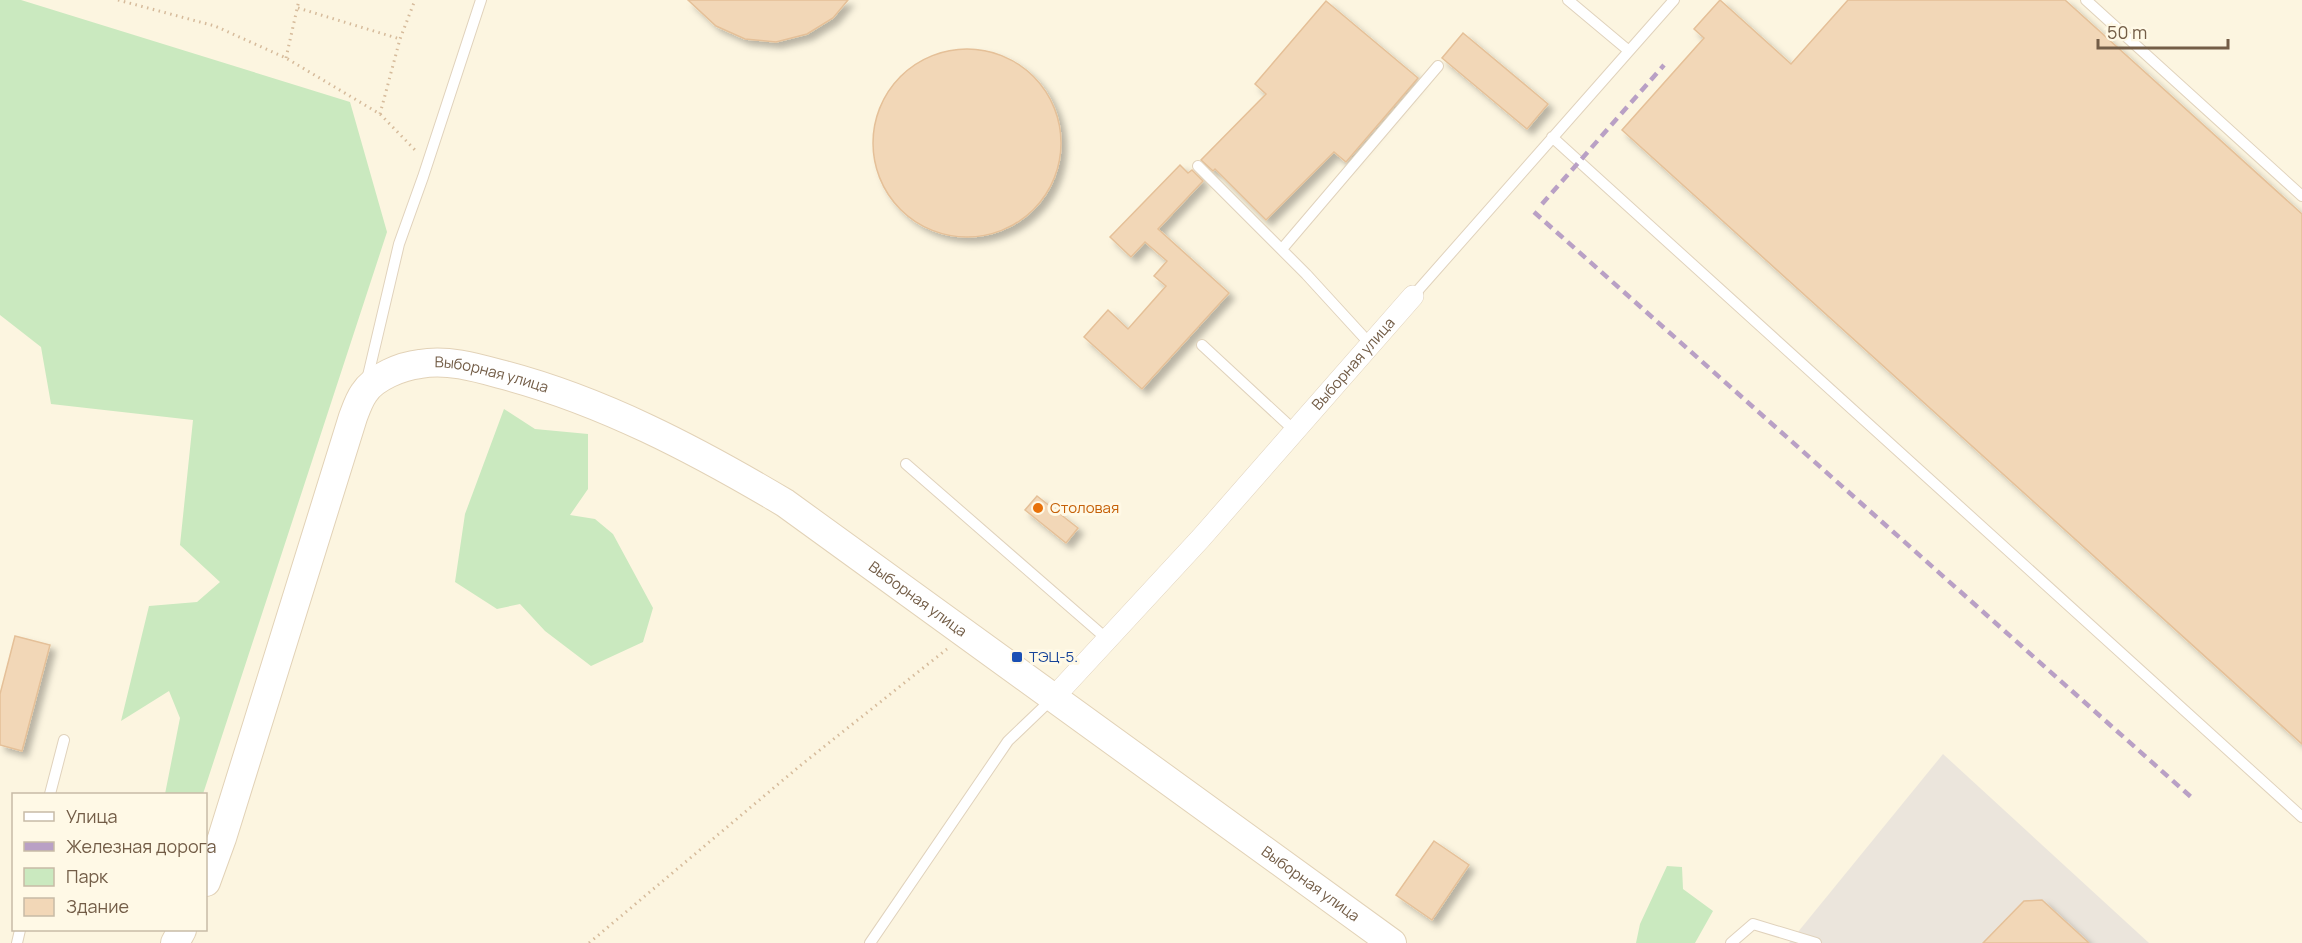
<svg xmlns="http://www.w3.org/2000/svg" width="2302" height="943" font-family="Manrope,sans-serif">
<defs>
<filter id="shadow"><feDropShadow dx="5.5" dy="5.5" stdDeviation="3" flood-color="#0004"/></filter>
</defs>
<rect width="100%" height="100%" fill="#fcf5e0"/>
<path fill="#ebe5dc" d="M1943,754l206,189h-360z"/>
<path fill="#cae9bf" d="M0,0h21l329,102 37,130 -184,562h-38l15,-76 -11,-27 -48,30 28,-115 48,-4 23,-20 -40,-37 13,-125 -142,-16 -10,-57 -41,-32z
M504,409l31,20 53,5v55l-18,26 25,4 18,15 40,74 -10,34 -52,24 -46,-35 -25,-27 -23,5 -42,-27 10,-68z
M1667,866l15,1 1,22 30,22 -18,32h-59l4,-19z"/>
<path fill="#f2d7b7" stroke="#e5c098" stroke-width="1.5" filter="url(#shadow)" d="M688,0h160l-15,18 -26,16 -31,8 -31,-3 -29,-13z
M1720,0l71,64 57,-64h217l237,214v530l-680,-614 82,-92 -10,-9z
M1326,1l92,77 -72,84 -12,-10 -68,68 -51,-51 -2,2 -12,-11 65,-66 -11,-10z
M1463,33l85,71 -21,25 -85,-71z
M873 143a94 94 0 1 1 188 0a94 94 0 1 1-188 0Z
M1180,165l8,8 4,-3 11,11 -45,48 71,64 -87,96 -58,-52 24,-27 20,19 38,-43 -12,-10 13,-15 -22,-19 -14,15 -21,-20z
M1037,496l41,32 -12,15 -41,-33z
M15,636l35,9 -28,106 -22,-6v-51z
M1434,841l35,24 -37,55 -36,-25z
M2042,900l47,43h-106l41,-42z"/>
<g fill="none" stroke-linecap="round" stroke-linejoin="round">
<defs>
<path id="service" d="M2086,0l216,196
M1629,51l45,-51
M1552,137l750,680
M1198,166l108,108 65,71
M1282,249l156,-183
M1413,296l216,-245 -61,-51
M1202,345l93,86
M367,380l32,-136 24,-67 58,-177
M906,464l201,175
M50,794l14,-54
M17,943l3,-13
M870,943l138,-202 45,-43
M1731,943l22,-19 63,19"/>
<g id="minor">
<path id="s1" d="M1054,697l147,-159 212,-242"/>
</g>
<g id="secondary">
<path id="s2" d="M206,882l16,-44 131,-421c3,-8 6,-17 11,-24 10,-16 38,-27 56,-29 26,-5 55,3 80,10 101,26 196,76 285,129l607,440"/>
<path d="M175,943l7,-13"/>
</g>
</defs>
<use href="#service" stroke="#e0d2bc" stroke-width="12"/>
<use href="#minor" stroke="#e0d2bc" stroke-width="22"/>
<use href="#secondary" stroke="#e2d2b7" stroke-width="30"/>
<path stroke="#d6bb9b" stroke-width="3" stroke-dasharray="1.5 4.5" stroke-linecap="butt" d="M118,0l97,26 71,32 94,56 36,37
M298,8l102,31
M286,58l13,-58
M380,114l20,-75 15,-39
M589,943l212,-178 146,-116"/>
<use href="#service" stroke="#fff" stroke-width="10"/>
<use href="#minor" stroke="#fff" stroke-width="21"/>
<use href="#secondary" stroke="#fff" stroke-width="28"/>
<path stroke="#b9a0c5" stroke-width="4.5" stroke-dasharray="9 6" stroke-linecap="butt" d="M1542,204l122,-139
M1534,212l657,585"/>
</g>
<circle fill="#e8710a" stroke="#fff9e6" stroke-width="2" cx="1038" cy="508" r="6"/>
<rect fill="#1a4fb4" stroke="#fff9e6" stroke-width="2" x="1011" y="651" width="12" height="12" rx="3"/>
<g text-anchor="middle" stroke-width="6" stroke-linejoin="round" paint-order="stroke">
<g font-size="15" fill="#735d47" stroke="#fff9e6">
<text dy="5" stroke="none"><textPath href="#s1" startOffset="448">Выборная улица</textPath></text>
<text dy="5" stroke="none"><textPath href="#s2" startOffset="652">Выборная улица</textPath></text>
<text dy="5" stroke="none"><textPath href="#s2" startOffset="1138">Выборная улица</textPath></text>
<text dy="5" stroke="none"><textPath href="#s2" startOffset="1623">Выборная улица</textPath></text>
</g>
<g font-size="15" fill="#c56008" stroke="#fff9e6" text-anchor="start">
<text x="1050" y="513">Столовая</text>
</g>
<g font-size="15" fill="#164399" stroke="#fff9e6" text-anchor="start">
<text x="1029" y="662">ТЭЦ-5.</text>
</g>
</g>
<rect x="12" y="793" width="195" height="138" fill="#fff9e6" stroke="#c7bba6" stroke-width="1.5"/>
<rect x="24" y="812" width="30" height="9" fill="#ffffff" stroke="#c7bba6" stroke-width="1.5"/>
<text x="66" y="823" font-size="18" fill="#735d47">Улица</text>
<rect x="24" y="842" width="30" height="9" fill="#b9a0c5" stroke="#c7bba6" stroke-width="1.5"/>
<text x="66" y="853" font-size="18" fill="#735d47">Железная дорога</text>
<rect x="24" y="868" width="30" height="18" fill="#cae9bf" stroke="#c7bba6" stroke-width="1.5"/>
<text x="66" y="883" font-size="18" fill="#735d47">Парк</text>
<rect x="24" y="898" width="30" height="18" fill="#f2d7b7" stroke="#c7bba6" stroke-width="1.5"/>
<text x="66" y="913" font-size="18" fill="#735d47">Здание</text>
<path d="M2098 39v9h130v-9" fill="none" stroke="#735d47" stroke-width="3"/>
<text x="2107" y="39" font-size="18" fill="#735d47" stroke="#fff9e6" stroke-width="4.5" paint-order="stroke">50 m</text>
</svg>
